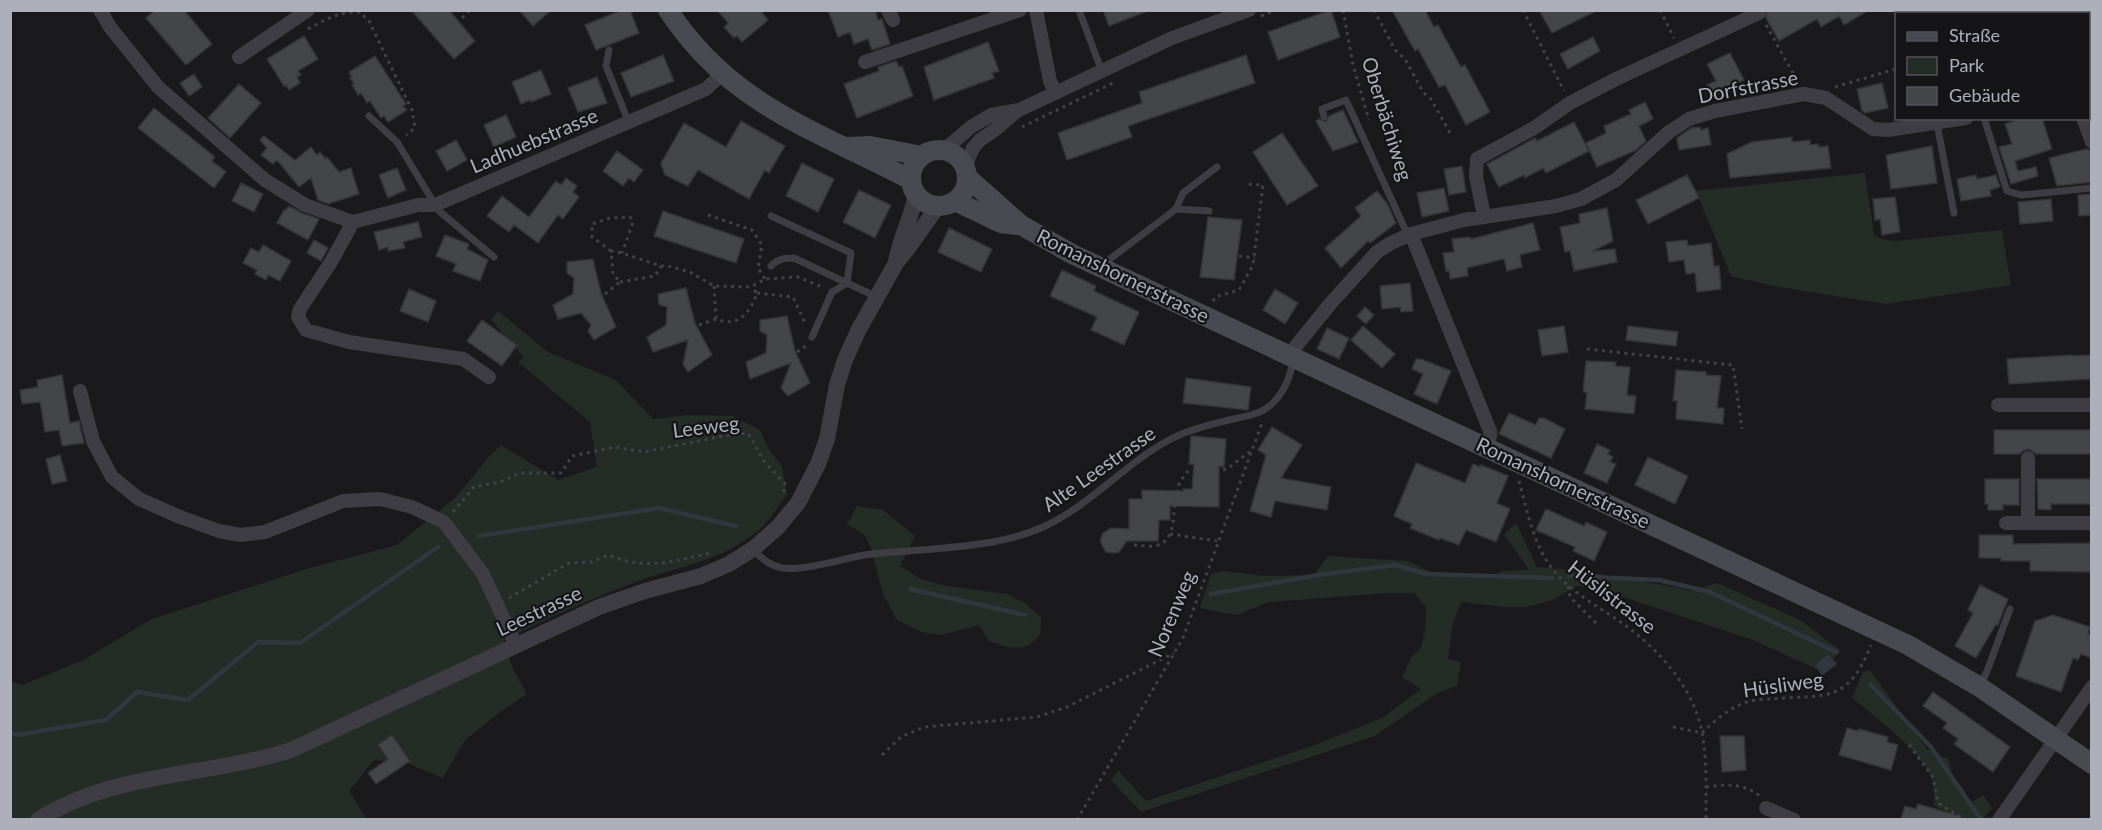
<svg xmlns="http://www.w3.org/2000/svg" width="2102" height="830" font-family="Lato,sans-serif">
<rect width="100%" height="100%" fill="#1a1a1c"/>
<path fill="#242c26" d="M1865,173l9,62 7,4 14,2 107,-11 9,55 -125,19 -112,-18 -43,-10 -35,-85z
M498,311l50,41 68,28 37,39 35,-4 45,1 27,14 9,19 13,18 5,27c-9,12 -17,27 -28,36 -40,33 -81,36 -126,53 -45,17 -87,36 -130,58l10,28 14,25 -27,18 -35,28 -22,38 -38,-16 -31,-2 -25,31 18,28 -356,1v-138l12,3 60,-25 69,-41 154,-50 91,-24 58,-47 32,-39 14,-14 57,35 39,-13 -7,-45 -72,-60 6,-5 -33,-37z
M857,506l26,4 32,26 -15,30 21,13 26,7 60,8 18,9 16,14 -1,18c-17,19 -29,13 -51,6l-10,-16 -37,10 -21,-3 -24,-12 -14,-26 -12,-46 -6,-13 -18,-11z
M1516,523l21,44 45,4 93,16 16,4 26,-8 83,37 41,31 -20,20 -68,-31 -148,-49 -27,-5 -28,15 -24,6h-23l-42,-5 -8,21 -5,36 13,3 -4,24 -20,7 -62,43 -234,76 -30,-32 7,-10 28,31 166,-55 70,-28 39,-29 -19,-12 10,-21 9,-8 4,-17 1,-24 -12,-14h-26l-119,9 -33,13 -36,-7 11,-34 13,-3 40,5 50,-1 14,-19 80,5 24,11 34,5 23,1 14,-7 26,-1 -25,-36z
M1870,670l57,79 21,10 9,30 15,13 11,-7 9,13 -9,11h-22l-27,-14c1,-9 0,-19 -3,-28 -8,-25 -58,-62 -79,-79l11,-26z"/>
<path fill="#30373f" d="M1828,654l9,10 -15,12 -7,-11z"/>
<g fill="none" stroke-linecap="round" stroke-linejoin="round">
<path stroke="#30373f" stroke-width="4.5" d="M479,536l180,-28 77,18
M1569,576l90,4 51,12 126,60
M910,589l115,26
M1211,594l107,-19 77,-10 31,9 126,4
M1871,685l60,62 49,71
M10,732l7,3 89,-15 31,-28 51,8 70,-58 42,1 138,-96"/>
</g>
<path fill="#444549" stroke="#343438" stroke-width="1.5" d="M155,10h29l28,34 -26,21 -40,-47z
M411,10h38l26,31 -21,18z
M519,10h32l-18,16z
M622,10h8l9,23 -43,17 -11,-25z
M717,10h43l8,10 -26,22 -5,-6 -3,2 -10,-11 4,-4z
M828,10h47l3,10 4,-1 8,25 -18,6 -4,-11 -14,5 -4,-12 -12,5z
M1103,10h44l1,1 -39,15z
M1331,10l9,27 -62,23 -10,-28z
M1392,10h33l9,17 4,-2 23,42 4,-2 25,47 -24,13 -21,-40 -6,2 -21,-38 -3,2z
M1539,10h59l-46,23z
M1767,10h102l-25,15 -5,-9 -18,11 -4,-8 -38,22 -13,-23z
M304,36l14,23 -20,12 3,4 -4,2 3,6 -11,7 -3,-5 -2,1 -17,-27z
M1593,37l7,14 -32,18 -8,-15z
M988,42l11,29 -7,2 2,5 -60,22 -10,-33z
M1730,53l14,27 -31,17 -6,-12 9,-4 -9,-17z
M663,55l11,26 -43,16 -10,-24z
M1246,55l9,28 -127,43 4,11 -65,23 -9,-27 84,-30 -3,-11z
M375,56l31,48 -3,2 4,4 -19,12 -4,-6 -3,2 -11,-17 -3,2 -6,-10 -3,2 -6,-10 2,-1 -4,-6 2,-1 -3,-5z
M896,61l3,6 3,-1 11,30 -56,22 -13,-34 35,-13 -1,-4z
M541,70l10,24 -20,8 -1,-2 -9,4 -9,-22z
M194,74l8,13 -13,9 -9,-13z
M597,77l10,26 -29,9 -10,-24z
M1882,83l6,25 -23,5 -3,-2 -5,-22z
M239,84l22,19 -31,35 -22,-20z
M1645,102l8,17 -14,7 7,15 -10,9 -39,17 -11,-24 20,-10 -2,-7 27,-12 -2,-4z
M154,108l61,49 -3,4 14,11 -12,16 -76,-60z
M1343,110l15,32 -25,9 -17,-30 3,-2 7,3 3,-6z
M506,115l10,22 -22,10 -10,-22z
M2022,118h20l10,31 -37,12 3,10 18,-4 2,9 -27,8 -12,-37 13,-3 -7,-20z
M741,121l44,25 -16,27 -4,-3 -16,29 -51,-29 -10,16 -23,-11 -4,-12 23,-40 42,24z
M1574,122l15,29 -43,22 -3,-5 -18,10 -1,-3 -25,12 -12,-23 48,-26 2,3z
M1700,127l1,3 7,-2 3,17 -32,5 -2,-12 14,-10z
M1282,133l36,53 -31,19 -34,-53z
M264,136l31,24 16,-13 6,8 3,-3 5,6 2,-1 12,15 12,-4 8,26 -31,10 -10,-4 -7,-22 -12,9 -22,-27 -4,4 -12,-9 6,-7 -7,-8z
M1792,137v5l18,-2v5l8,-1 1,3 9,-1 3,22 -101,10 -3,-24 25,-12z
M456,140l11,20 -20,11 -11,-20z
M1932,146l5,37 -46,6 -5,-34z
M2086,149l5,2v31l-34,4 -8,-28z
M617,151l26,19 -9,12 -5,-4 -6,8 -20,-15z
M802,163l32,16 -16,33 -32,-16z
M1462,166l4,26 -17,3 -5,-26z
M397,168l9,22 -18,8 -9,-23z
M1687,175l12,23 -51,26 -12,-24z
M1976,175l1,4 19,-4 4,12 -10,3 1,6 -30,5 -4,-22z
M566,178l11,8 -4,6 6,5 -16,22 -5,-4 -20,28 -24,-18 -5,7 -22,-16 15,-20 27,21 27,-36 5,4z
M241,183l22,11 -9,18 -22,-11z
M1444,188l5,23 -27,6 -5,-24z
M859,190l32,15 -16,33 -32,-16z
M1377,191l11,14 8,18 -26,20 -2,-2 -27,27 -16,-20 36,-32 -6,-8z
M2091,194v21l-12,1 -1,-21z
M1895,197l5,35 -18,3 -2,-16 -5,1 -2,-21z
M2051,199l2,22 -33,3 -2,-22z
M289,206l13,7 17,6 -11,21 -31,-17 7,-13 1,1z
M1607,208l6,33 -20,10 22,-2 2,13 -43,9 -4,-20 -5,1 -5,-25 20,-4 -1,-9z
M663,211l81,28 -8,24 -82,-27z
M1208,217l34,3 -8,60 -34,-3z
M418,222l4,15 -19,5 2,6 -17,3v-4l-9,3 -5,-18z
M1533,223l7,27 -20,5 2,12 -15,4 -3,-12 -37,9 1,8 -18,3 -1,-9 -3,1 -3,-18 11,-1 -2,-13 18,-2 1,2z
M949,228l43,21 -11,23 -43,-20z
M445,235l24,9 -2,5 21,11 -8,21 -27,-10 3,-7 -20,-8z
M314,240l14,8 -7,13 -14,-8z
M1687,240l1,6 23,-3 3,23h5l2,23 -24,3 -2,-19 -9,1 -2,-14 -15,2 -3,-20z
M263,245l28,16 -11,20 -12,-6 -2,5 -11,-6 2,-4 -14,-7 8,-15 8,4z
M593,259l8,34 15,34 -22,13 -6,-9 3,-6 -10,-12 -23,6 -5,-14 20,-11 1,-16 -7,-5v-11z
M1062,270l34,16 -2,5 45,21 -15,33 -33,-15 6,-13 -47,-21z
M1410,283l3,28 -12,1 -1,-5 -18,2 -2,-23z
M686,288l9,35 17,32 -24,17 -5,-8 5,-24 -35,12 -6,-15 19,-12 1,-18 -8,-2 -1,-11z
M409,289l27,12 -8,21 -28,-11z
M1275,289l23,14 -13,21 -22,-14z
M1365,307l9,8 -8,9 -9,-8z
M787,316l8,35 15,32 -22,13 -7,-8 10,-25 -41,16 -4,-17 20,-9 1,-18 -7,-4v-11z
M482,320l35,25 -15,21 -35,-25z
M1363,326l32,28 -13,14 -31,-28z
M1564,326l4,26 -26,4 -4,-26z
M1628,326l50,6 -2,14 -50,-6z
M1327,328l22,10 -10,21 -22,-10z
M2072,355v1l19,-1v24l-82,5 -2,-25z
M1416,359h5l30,12 -14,33 -23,-10 9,-20 -11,-5z
M1586,361l30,1 -1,4 15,1 -3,28 9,1 -2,18 -49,-5 2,-16 -4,-1z
M1676,370l30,2v3l15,1 -4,32h7l-1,16 -47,-5 1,-18h-4z
M62,375l8,48 9,-2 5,22 -22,3 -3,-16 -14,2 -5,-30 -18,2 -2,-14 18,-3 -1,-7z
M1186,378l65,9 -3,23 -65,-7z
M1509,413l27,12 3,-7h5l21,11 -14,29 -52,-24z
M1272,427l30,18 -21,33 50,9 -4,23 -52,-9 -4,16 -21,-6 16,-56 -8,-5z
M1994,430h97v24h-55l-7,-5 -6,2 -3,3h-26z
M1191,436l35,3 -2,28 -5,-1v41l-49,-1v14h-11l-1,21h-31l-8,11 -4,1 -9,-1 -6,-11 3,-8 8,-5 18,1v-30h13v-9l41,1v-2h9l2,-25h-5z
M1597,444l13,6 -2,4 5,3 -3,5 6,2 -9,19 -23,-10z
M60,455l7,26 -15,3 -6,-25z
M1648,457l40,19 -13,28 -40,-19z
M1416,463l49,20 8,-19 7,3 1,-2 27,11 -11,27 13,6 -14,33 -30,-12 -7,15 -19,-7 -1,2 -29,-12 2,-4 -18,-8z
M1985,479h34v26h-16v5h-15v-6h-3z
M2037,479h54v25h-40v6l-13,-1z
M1546,509l38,17 2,-4 21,10 -13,29 -21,-10 2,-4 -39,-17z
M1979,535h34v9l78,-1v29l-61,-1v-10h-29v-3h-22z
M1980,585l28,14 -10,26 -2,-1 -20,34 -21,-12 18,-33 -5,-3z
M2053,615l37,12 -2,6 3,2v23l-10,-4 -3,6 -5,-2 -12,34 -45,-16 19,-55z
M1933,692l77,55 -17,25 -39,-28 4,-5 -15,-11 4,-5 -24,-17z
M1847,728l11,3 1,-2 29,8 -1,5 11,3 -7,25 -52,-15z
M392,735l18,26 -34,23 -8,-11 20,-14 -10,-14z
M1720,736h24l2,34 -24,2z
M1918,804l42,12 -1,3h-58l4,-13 11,3z"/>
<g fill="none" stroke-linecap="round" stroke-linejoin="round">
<path stroke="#414248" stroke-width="3" stroke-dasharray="3 4.5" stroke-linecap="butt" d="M1343,10l10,55 16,55
M1374,10l21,40 10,9 18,33 8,7 19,34
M1523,10l41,81
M1660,10l14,28
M2013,10l1,4
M1261,16l15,-6
M462,18l8,-8
M1766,25l32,57
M308,29c17,-9 32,-18 52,-17l9,9 43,89 3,18 -9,7
M2088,45l4,-2
M1835,87l61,-18
M1022,127l91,-44
M708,215l44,15 10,15 -4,23 7,11
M611,251l-19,-14v-13l18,-6 20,-1 3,5 -11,31
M1239,256l16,2
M620,282l35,-6 6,-10
M714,286l2,33c22,9 34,-6 41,-26l-6,-6
M757,293l36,4 13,28
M605,294l15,-12 -7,-8 -2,-23 11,2 39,13h7l22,6 24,14 37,1 14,-8 33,-2 24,10
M1213,301l2,-4 24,-7 14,-25 10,-80 -19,-1
M699,325l17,-6
M1587,349l146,16 9,64
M797,352l9,-6
M1519,481c8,29 14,62 32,86 16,23 45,38 68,54 37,25 74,65 83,111 5,28 4,59 4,88
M453,512l21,-25 26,-5 20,-9h41l11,-17 43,-9 29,5 74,-15 30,-4 16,28 21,23 -2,11
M1170,534l47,7
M1134,545c6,0 13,2 19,1 27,-3 18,-39 24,-57 2,-6 6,-12 10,-17h25l15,-3 25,-19
M1568,586l2,11 27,27
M509,598l60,-35 22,-1 18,-7c36,16 65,6 102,-2
M1673,727l29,6c12,-12 26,-24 42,-30 8,-3 18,-4 27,-4 55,-5 76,6 100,-54
M1909,745l24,32 5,26 27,17
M882,755l19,-18 23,-10 113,-10 30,-10 107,-54
M1706,787c19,-3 39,-4 55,10
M1077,820l106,-182 79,-215"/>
<path stroke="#3d3d43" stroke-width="7" d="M1079,10l23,62
M609,50l-3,16 23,57
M369,116l28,26 42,69 55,46
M1324,117l-2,-8 24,-9 59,129 6,5
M1984,118l23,73 14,4 71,-7
M1937,124l17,89
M1176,209l7,-16 34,-26
M1102,265l74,-56 33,2
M771,266c7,-7 13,-8 23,-8l53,25 4,-30 -80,-37
M812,337l20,-45 15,-9 30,14
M753,549c8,10 18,17 30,19 22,3 58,-9 81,-13 54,-7 129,-5 179,-28 47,-21 81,-63 126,-87 18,-10 40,-15 60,-20 13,-3 29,-5 39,-13 14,-10 23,-30 25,-47
M1979,685l7,-11 24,-65"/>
<path stroke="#3d3d43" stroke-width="14" d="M100,10l10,17 48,60 107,93 40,25 48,17 65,-17h17l271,-116 16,-15
M888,10l5,10
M1036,10l14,71 6,12
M239,57l69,-47
M865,62l155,-52
M2088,83l4,-1
M2083,118l9,24
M944,150l27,-23 20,-12 28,-5 153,-72 77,-28
M965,167l8,-19 7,-8 16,-11 21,-18
M1484,216l-8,-40 1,-17 57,-31 36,-25 46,-24 143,-66
M353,222l-22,40 -31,47 -2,8 8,13 43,12 114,17 26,18
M1411,234l79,197v5l-5,10
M1293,358l3,-12 35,-43 46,-51 14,-9 20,-9 53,-14 92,-14 25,-7 35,-19 53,-48 20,-13 26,-8 89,-17 22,4 47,31 15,1 78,-12
M80,391l13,50 19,36 27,22 41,18 39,14 21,4 25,-3 78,-31 37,-2 32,8 32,15 39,52 33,71
M1998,405h94
M2028,522v-64
M2006,523h86
M1766,808l28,12
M1999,820l93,-133"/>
<path stroke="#3d3d43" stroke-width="16" d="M896,262c4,-24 16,-45 20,-68
M38,820c76,-49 169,-43 253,-70l308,-143 46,-16 56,-15 28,-12 24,-15 25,-22 20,-24 20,-39 9,-25 10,-54 8,-25 13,-29 38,-68 13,-16 29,-41"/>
<path stroke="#494a51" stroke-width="20" d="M668,10c63,96 148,120 243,170
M847,147l23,-1 52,10
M911 178a28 28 0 1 1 56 0a28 28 0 1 1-56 0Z
M968,178l53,47 51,29 836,391 70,41 114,78
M955,201l46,22 17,2"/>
</g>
<g text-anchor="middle" stroke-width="4.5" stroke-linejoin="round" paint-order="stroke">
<g font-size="20" fill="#adb0bb" stroke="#151517">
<text transform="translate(1748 87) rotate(-11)" y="7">Dorfstrasse</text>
<text transform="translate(1387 119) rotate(73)" y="7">Oberbächiweg</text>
<text transform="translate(534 141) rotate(-23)" y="7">Ladhuebstrasse</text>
<text transform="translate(1123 276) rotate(26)" y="7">Romanshornerstrasse</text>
<text transform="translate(706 427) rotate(-7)" y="7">Leeweg</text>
<text transform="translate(1099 469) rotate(-35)" y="7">Alte Leestrasse</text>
<text transform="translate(1563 483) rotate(25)" y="7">Romanshornerstrasse</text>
<text transform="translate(1612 597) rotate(38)" y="7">Hüslistrasse</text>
<text transform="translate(539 611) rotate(-25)" y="7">Leestrasse</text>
<text transform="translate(1172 614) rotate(-67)" y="7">Norenweg</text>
<text transform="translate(1783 685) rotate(-8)" y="7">Hüsliweg</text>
</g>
</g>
<rect width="2102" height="830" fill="none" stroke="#adb0bb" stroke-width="24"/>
<rect x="1895" y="12" width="195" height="108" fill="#151517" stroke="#525359" stroke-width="1.5"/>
<rect x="1907" y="32" width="30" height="9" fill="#494a51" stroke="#525359" stroke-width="1.5"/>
<text x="1949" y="42" font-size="18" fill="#adb0bb">Straße</text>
<rect x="1907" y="57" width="30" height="18" fill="#242c26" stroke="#525359" stroke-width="1.5"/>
<text x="1949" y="72" font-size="18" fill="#adb0bb">Park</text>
<rect x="1907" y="87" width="30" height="18" fill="#444549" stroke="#525359" stroke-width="1.5"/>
<text x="1949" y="102" font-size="18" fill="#adb0bb">Gebäude</text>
</svg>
